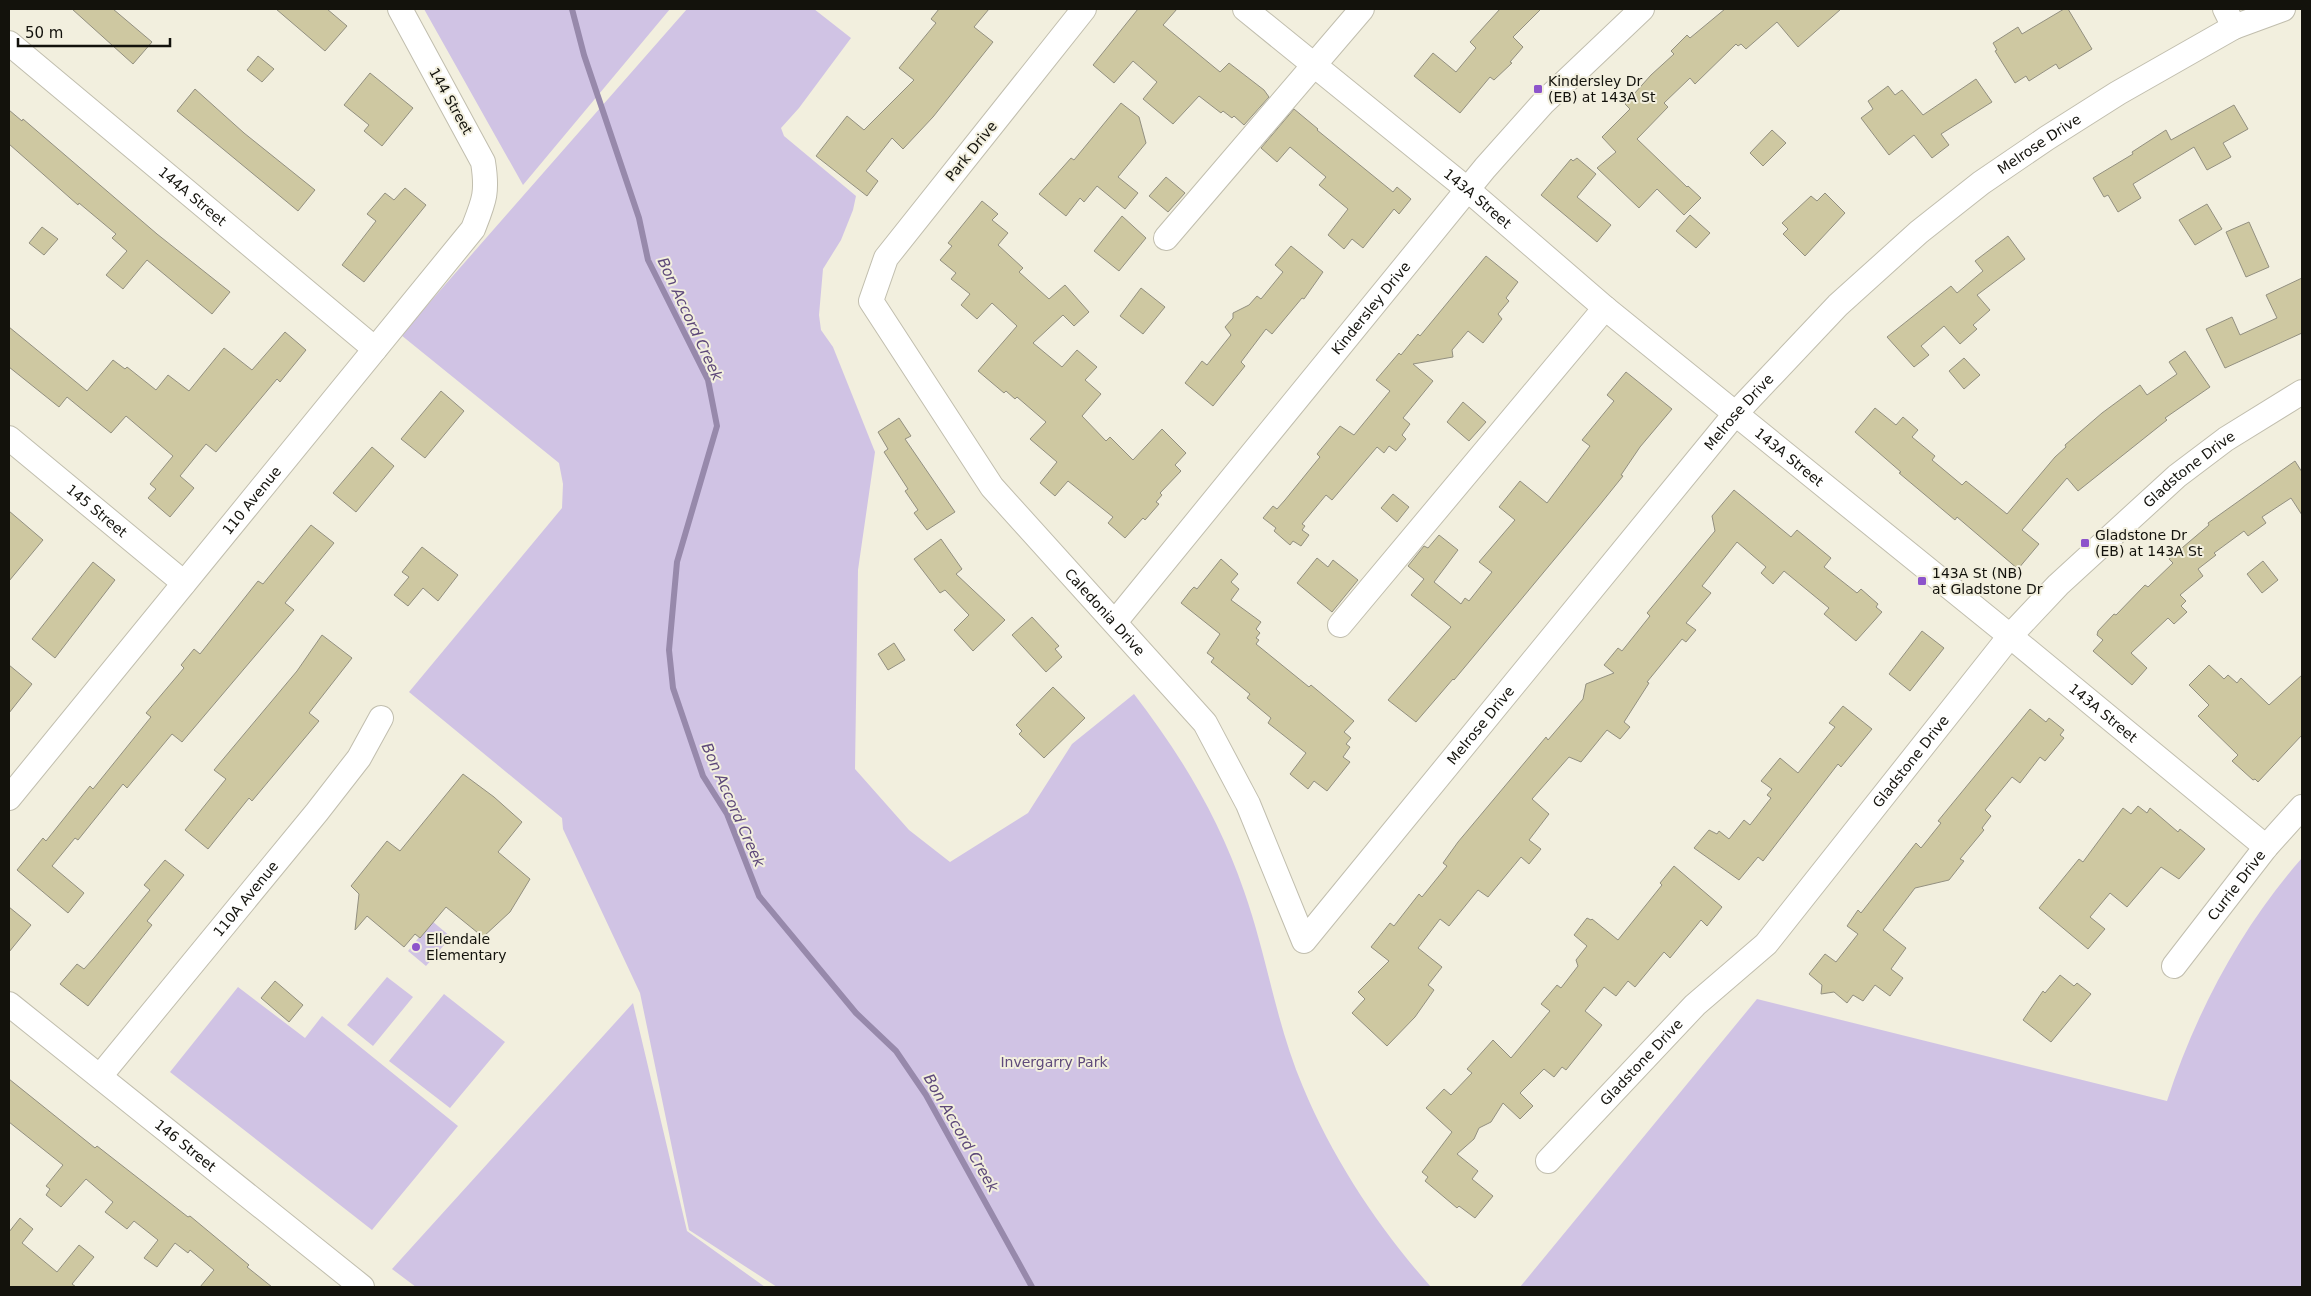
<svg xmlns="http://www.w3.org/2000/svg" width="2311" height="1296" font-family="'DejaVu Sans',sans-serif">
<rect width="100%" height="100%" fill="#f2efde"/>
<path fill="#d0c3e4" d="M424,9h246l-147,176z
M687,9h127l37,29 -52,70 -18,20 3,8 72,60 -3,14 -12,30 -18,29 -4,46 2,15 12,17 42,105 -17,118 -3,199 54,61 41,32 78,-49 44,-69 62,-50c47,61 85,124 110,197 23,65 32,133 59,196 31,74 75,140 128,200h-654l-88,-57 -49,-237 -77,-164 -1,-11 -153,-126 153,-184 1,-24 -4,-21 -158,-128z
M2302,858v429h-782l237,-288 410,102c28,-87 74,-174 135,-243z
M432,921l19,16 -25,29 -18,-15z
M387,977l26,20 -40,49 -26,-21z
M238,987l67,51 17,-22 136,110 -86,104 -202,-158z
M444,994l61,48 -55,66 -61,-47z
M633,1003l54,228 78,56h-349l-24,-18z"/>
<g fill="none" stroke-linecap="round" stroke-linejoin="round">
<path stroke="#9789ab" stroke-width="6" d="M572,9l12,46 55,163 9,42 60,120 9,46 -40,136 -8,88 4,38 30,88 24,38 32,82 97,117 40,38 30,44 106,192"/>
</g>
<path fill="#cec8a1" stroke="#939080" d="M72,9h41l39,33 -19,22z
M276,9h51l20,17 -22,25z
M939,9h50l-15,18 19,15 -60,75 -30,32 -11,-11 -26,33 12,10 -11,15 -51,-40 31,-40 17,14 50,-50 -15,-12 37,-45 -5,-4z
M1138,9h39l-14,16 57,47 9,-9 35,27 5,7 -25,28 -10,-9 -2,2 -9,-7 -2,2 -22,-17 -26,28 -30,-25 14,-17 -24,-21 -19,22 -21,-18z
M1500,9h41l-28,28 10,10 -13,15 2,1 -18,17 -4,-3 -30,36 -46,-37 19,-23 23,19 20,-24 -6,-6z
M1725,9h116l-43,38 -21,-25 -31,27 -5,-5 -3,2 -2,-2 -41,40 -5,-6 -26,25 4,4 -31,32 50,48 1,-1 13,12 -17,17 -27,-26 -18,19 -42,-40 19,-16 -14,-15 28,-28 -5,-5 26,-29 23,-21 -3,-3 16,-16 3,3z
M2064,9h4l24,40 -33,20 -3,-5 -27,17 -3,-5 -11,7 -20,-32 2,-1 -4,-7 25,-16 4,7z
M258,56l16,13 -12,13 -15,-12z
M370,73l43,35 -31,38 -18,-15 5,-6 -25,-20z
M1976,79l16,23 -51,32 8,11 -17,13 -18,-23 -25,20 -28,-37 12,-9 -5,-8 20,-15 7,9 7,-5 21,25z
M195,89l49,44 71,57 -17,21 -121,-100z
M1121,103l18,14 7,26 -28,34 20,16 -13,16 -28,-23 -13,16 -4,-4 -14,18 -27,-22 32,-36 3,2z
M2234,105l14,24 -25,14 8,14 -24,13 -13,-23 -61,37 8,14 -23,14 -10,-17 -4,2 -11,-19 40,-24 -1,-2 34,-22 5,10z
M1294,109l24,20 -1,1 76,62 4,-5 14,12 -12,15 -5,-5 -31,39 -11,-9 -8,10 -16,-14 20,-26 -29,-24 7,-8 -36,-30 -13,15 -16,-14z
M9,110l13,11 1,-2 134,115 73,58 -18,22 -65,-54 -24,29 -17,-14 21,-24 -15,-13 4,-4 -37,-31 -1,2 -69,-61z
M1772,130l14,13 -23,23 -13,-13z
M1577,158l19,16 -19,23 34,28 -14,17 -56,-47 30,-36 2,2z
M1166,177l19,16 -17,19 -19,-16z
M405,188l21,17 -62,77 -22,-17 34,-44 -9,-7 18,-21 9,7z
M1825,193l20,20 -40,43 -22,-22 5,-5 -6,-6 29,-27 6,5z
M982,201l16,13 -6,6 16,13 -10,12 25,23 -4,4 30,27 16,-14 24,27 -15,14 -11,-11 -30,28 29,24 15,-17 20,17 -12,13 16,14 -19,22 24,25 4,-4 23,23 29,-31 24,24 -11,12 6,6 -21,22 2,2 -6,7 3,2 -14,16 -2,-2 -18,20 -17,-15 5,-6 -45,-36 -13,15 -15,-13 17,-21 -27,-23 16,-17 -29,-25 -2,2 -9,-8 -2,2 -26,-22 39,-45 -25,-23 -15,16 -16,-14 9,-11 -19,-15 5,-6 -16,-13 12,-14 -4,-3z
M2207,204l15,25 -27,16 -16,-25z
M1690,215l20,18 -14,15 -20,-17z
M1122,216l24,22 -27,33 -25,-20z
M2249,222l20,45 -23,10 -20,-45z
M42,227l16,12 -14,16 -15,-12z
M2008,236l17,23 -48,36 13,15 -17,15 4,4 -17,15 -16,-18 -23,20 8,9 -15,12 -27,-30 64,-51 6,7 26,-22 -8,-10z
M1291,246l32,26 -19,27 -2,-1 -30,36 -6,-5 -25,33 4,4 -32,40 -28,-23 17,-22 5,4 24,-30 -6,-8 8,-9v-5l16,-8 8,-9 4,3 22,-27 -8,-7z
M1486,256l32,26 -12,16 3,3 -11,13 4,5 -19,24 -15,-12 -16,19 1,7 -40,7 20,17 -30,37 7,6 -8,11 4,4 -10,12 -7,-5 -5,7 -7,-6 -45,53 -6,-5 -24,29 3,2 -3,4 7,5 -8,11 -8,-5 -3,4 -16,-14 2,-3 -13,-10 10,-12 4,3 8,-9 35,-43 -3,-3 23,-28 14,9 36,-44 -14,-11 23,-27 2,2 17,-21 2,2z
M2302,278v55l-77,35 -19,-39 26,-12 8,18 37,-17 -11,-23z
M1141,288l24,19 -22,27 -23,-18z
M9,327l78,64 26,-31 12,9 2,-2 29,23 12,-15 21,16 35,-43 28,22 33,-38 21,18 -26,32 -3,-3 -61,73 -10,-8 -26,32 14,12 -24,29 -22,-19 8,-9 -6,-5 23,-28 -47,-40 -15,17 -44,-36 -8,10 -50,-40z
M2185,351l25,36 -45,31 2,2 -89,71 -11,-13 -45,52 17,14 -21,25 -61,-52 -2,3 -56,-47 2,-1 -46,-40 20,-24 21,17 7,-8 15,13 -6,7 23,19 -3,4 30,25 4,-4 41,33 48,-57 11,-10 -1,-2 37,-32 38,-28 7,10 30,-21 -8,-12z
M1964,358l16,17 -16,14 -15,-18z
M1626,372l46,37 -32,38 -19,28 2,1 -25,31 -144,173 -1,-1 -37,43 -28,-22 63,-73 -40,-32 13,-16 -16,-13 16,-20 4,2 11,-13 19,15 -24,32 27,22 4,-6 4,3 23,-29 -13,-10 36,-42 -16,-13 21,-26 27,22 43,-57 -8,-6 32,-39 -7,-6z
M441,391l23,20 -39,47 -24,-19z
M1463,402l23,20 -17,19 -22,-19z
M899,418l12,18 -6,3 50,73 -28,18 -13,-17 4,-3 -13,-19 3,-2 -24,-37 4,-3 -10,-17z
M372,447l22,19 -38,46 -23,-19z
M2295,461l7,11v43l-11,-17 -29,19 4,6 -18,13 -4,-5 -30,22 2,2 -18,14 5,7 -23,19 6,6 -5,5 6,6 -13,12 -6,-6 -37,35 16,15 -15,17 -39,-34 10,-11 -6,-5 1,-4 16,-17 2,1 29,-30 3,2 25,-24 -4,-4 40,-34 -1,-2z
M1734,490l57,47 6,-7 34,28 -7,9 33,26 4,-4 17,15 -2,3 6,5 -26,29 -32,-27 5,-6 -45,-37 -11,13 -12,-11 5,-6 -29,-25 -35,44 9,7 -25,30 10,7 -10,12 -4,-3 -35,43 2,1 -25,39 6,5 -10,12 -13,-9 -26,32 -12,-5 -37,42 17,15 -20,26 12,9 -12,15 -8,-7 -33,40 -10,-7 -29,36 -9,-7 -22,29 24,19 -14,18 6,5 -19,27 -28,29 -35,-33 13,-14 -7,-7 31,-31 -18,-14 19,-24 4,3 25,-32 3,3 25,-31 -4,-3 15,-21 88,-105 2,3 35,-41 3,-15 28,-11 -10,-8 14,-17 4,3 28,-35 -3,-3 68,-82 -3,-15z
M1393,494l16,13 -12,15 -16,-14z
M9,511l34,29 -34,41z
M311,525l23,18 -49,60 9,7 -112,132 -10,-8 -45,54 -4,-4 -45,56 -3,-2 -23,28 32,27 -16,20 -51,-43 26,-32 3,3 44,-55 3,3 58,-72 -5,-4 38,-45 -3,-3 13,-16 6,5 58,-73 5,3z
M941,539l21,30 -6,5 49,46 -32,31 -19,-21 15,-15 -24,-25 -5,3 -26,-34z
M422,547l36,28 -20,26 -15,-13 -15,18 -14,-11 15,-18 -7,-5z
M1317,558l11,9 5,-7 25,20 -26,32 -35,-29z
M1221,559l17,15 -7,8 8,7 -8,11 30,22 -5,7 4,4 -4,5 3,2 -3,4 53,43 2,-2 43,36 -10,11 7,6 -5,6 4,3 -7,10 7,5 -23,29 -13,-10 -6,8 -18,-15 16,-21 -38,-30 3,-5 -24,-20 3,-4 -39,-32 3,-4 -7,-5 13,-19 -39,-31 10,-13 3,-3 3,2z
M2263,561l15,19 -16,13 -15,-19z
M93,562l22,18 -60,78 -23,-19z
M1032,617l27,29 -4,3 7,8 -16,15 -34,-37z
M1922,631l22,17 -34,43 -21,-17z
M322,635l30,23 -43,55 10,8 -67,80 -3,-3 -41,51 -23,-19 41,-51 -12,-9 83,-99z
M894,643l11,17 -17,10 -10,-16z
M9,665l23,19 -23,29z
M2209,665l15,14 4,-4 9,8 4,-5 28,27 33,-30v60l-44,47 -3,-3 -2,1 -21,-19 6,-6 -40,-39 11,-11 -20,-20z
M1053,687l32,31 -41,40 -25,-24 3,-3 -6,-6z
M1843,706l29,23 -31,38 -3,-3 -75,97 -5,-4 -19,23 -45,-32 15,-18 8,4 2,-3 10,8 15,-19 6,5 21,-27 -4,-3 5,-6 -11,-8 19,-23 18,15 37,-46 -6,-4z
M2030,709l16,13 3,-4 15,12 -4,5 4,3 -19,23 -5,-4 -20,26 -8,-6 -27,33 6,6 -9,12 2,2 -24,29 4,2 -15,19 -34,8 -32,42 23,18 -15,21 12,9 -13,18 -15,-11 -12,16 -10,-6 -6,8 -13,-11 -13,2 1,-9 -13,-11 16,-20 11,8 22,-28 -11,-8 11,-16 3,3 55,-70 5,5 20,-25 -3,-2z
M463,774l31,23 28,25 -24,30 32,27 -20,33 -27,25 -37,-30 -26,31 -5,-4 -11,13 -37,-31 -12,14 4,-36 -8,-8 36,-45 13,10z
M2138,806l9,7 3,-5 28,24 2,-3 25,20 -26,30 -18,-12 -34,40 -17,-14 -20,24 15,12 -17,20 -49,-41 40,-49 4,3 40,-54 8,6z
M165,860l19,15 -37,46 5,4 -64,81 -28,-22 17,-20 7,5 10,-11 56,-68 -6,-5z
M1674,866l48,41 -15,19 -6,-6 -31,38 -6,-6 -29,35 -7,-6 -12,15 -12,-9 -19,24 17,14 -36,45 -4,-3 -8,10 -10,-8 -24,24 13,13 -13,13 -17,-16 -12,19 -12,6 -5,11 -17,15 21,17 -6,8 21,17 -18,22 -16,-12 -2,2 -32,-27 3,-4 -6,-5 30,-40 -26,-24 18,-19 7,6 21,-22 -5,-4 26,-29 18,18 39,-47 -9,-7 16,-19 4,3 17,-22 -2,-6 11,-14 -13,-11 13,-17 4,2 1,-1 26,21 44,-55 -2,-2z
M9,907l22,18 -22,27z
M2060,975l14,11 3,-3 14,11 -40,48 -28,-22 20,-29 2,2z
M275,981l28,24 -14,17 -28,-24z
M9,1079l86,69 2,-2 91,71 2,-1 59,49 -2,2 25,20h-72l14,-17 -24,-20 -2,3 -13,-10 -18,24 -13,-9 14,-18 -24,-19 -7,8 -22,-17 8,-10 -27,-23 -25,28 -15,-12 4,-6 -4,-3 17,-21 -54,-43z
M20,1218l13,11 -11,14 35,29 22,-27 15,12 -22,27 4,3h-67v-55z"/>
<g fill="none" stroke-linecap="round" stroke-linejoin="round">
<defs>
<g id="minor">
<path id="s1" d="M1084,9l-198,249 -15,43 121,186 213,236 43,81 56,137 431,-527 103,-109 81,-73 62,-49 66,-45 71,-45 116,-66 49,-18"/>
<path id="s2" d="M1245,9l222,180 138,119 405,328 256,211"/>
<path d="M2225,9l9,18"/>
<path id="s3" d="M9,43l366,306"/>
<path d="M1166,238l196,-229"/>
<path id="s4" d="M9,438l175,145"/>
<path id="s5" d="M1115,622l370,-454 58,-65 99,-94"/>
<path d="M1340,625l265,-317"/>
<path id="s6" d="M9,798l464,-569c11,-28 15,-36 10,-67l-83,-153"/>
<path id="s7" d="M2174,966l92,-119 36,-40"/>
<path id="s8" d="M9,1004l353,283"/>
<path id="s9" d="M101,1075l216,-263 42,-54 22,-40"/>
<path id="s10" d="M1548,1161l147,-156 71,-61 244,-308 48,-51 119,-109 49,-37 76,-47"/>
</g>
</defs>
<use href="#minor" stroke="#c1beae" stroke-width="26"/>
<use href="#minor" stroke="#fff" stroke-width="24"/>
</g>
<g fill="#8d54cb" stroke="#f2efde" stroke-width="2">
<rect x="1533" y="84" width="10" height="10" rx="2.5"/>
<rect x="2080" y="538" width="10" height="10" rx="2.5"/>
<rect x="1917" y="576" width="10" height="10" rx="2.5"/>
<circle cx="416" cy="947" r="5"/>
</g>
<g text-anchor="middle" stroke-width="4" stroke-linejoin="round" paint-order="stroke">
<g font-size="14" fill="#13120c" stroke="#f2efde" text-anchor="start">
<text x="1548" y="86">Kindersley Dr<tspan x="1548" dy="16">(EB) at 143A St</tspan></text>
<text x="2095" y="540">Gladstone Dr<tspan x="2095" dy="16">(EB) at 143A St</tspan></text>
<text x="1932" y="578">143A St (NB)<tspan x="1932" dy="16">at Gladstone Dr</tspan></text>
<text x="426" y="944">Ellendale<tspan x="426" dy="16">Elementary</tspan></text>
</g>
<g font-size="14" fill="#13120c" stroke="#f2efde">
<text transform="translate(451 101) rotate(61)" y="5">144 Street</text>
<text dy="5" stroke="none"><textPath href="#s1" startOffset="2232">Melrose Drive</textPath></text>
<text transform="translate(971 151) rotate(-51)" y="5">Park Drive</text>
<text dy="5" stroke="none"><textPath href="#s3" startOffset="239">144A Street</textPath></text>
<text dy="5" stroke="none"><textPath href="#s2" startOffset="300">143A Street</textPath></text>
<text dy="5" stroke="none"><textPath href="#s5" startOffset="405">Kindersley Drive</textPath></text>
<text dy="5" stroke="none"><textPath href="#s1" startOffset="1828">Melrose Drive</textPath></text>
<text dy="5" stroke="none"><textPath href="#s2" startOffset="705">143A Street</textPath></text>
<text dy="5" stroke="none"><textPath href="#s10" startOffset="946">Gladstone Drive</textPath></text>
<text dy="5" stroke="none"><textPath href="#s6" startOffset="384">110 Avenue</textPath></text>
<text dy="5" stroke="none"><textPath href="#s4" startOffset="114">145 Street</textPath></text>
<text dy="5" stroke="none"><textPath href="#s1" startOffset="754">Caledonia Drive</textPath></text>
<text dy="5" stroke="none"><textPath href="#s2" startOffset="1110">143A Street</textPath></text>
<text dy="5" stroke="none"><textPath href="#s1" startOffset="1422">Melrose Drive</textPath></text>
<text dy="5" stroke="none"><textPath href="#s10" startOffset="541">Gladstone Drive</textPath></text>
<text dy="5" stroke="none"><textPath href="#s7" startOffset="102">Currie Drive</textPath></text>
<text dy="5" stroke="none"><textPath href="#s9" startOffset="228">110A Avenue</textPath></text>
<text dy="5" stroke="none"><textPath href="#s10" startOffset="136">Gladstone Drive</textPath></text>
<text dy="5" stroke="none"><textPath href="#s8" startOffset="226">146 Street</textPath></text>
</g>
<g font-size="14" fill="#5f4a7b" stroke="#f2efde">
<text x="1054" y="1067">Invergarry Park</text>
</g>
<g font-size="15" font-style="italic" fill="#5d4879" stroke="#f2efde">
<text transform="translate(690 319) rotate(65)" y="5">Bon Accord Creek</text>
<text transform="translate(733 805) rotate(66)" y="5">Bon Accord Creek</text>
<text transform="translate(961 1133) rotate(60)" y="5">Bon Accord Creek</text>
</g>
</g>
<rect width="2311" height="1296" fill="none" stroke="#13120c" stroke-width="20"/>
<path d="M18 38v8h152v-8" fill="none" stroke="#13120c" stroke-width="2.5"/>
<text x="25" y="38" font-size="15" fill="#13120c" stroke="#f2efde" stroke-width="4" paint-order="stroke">50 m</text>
</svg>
